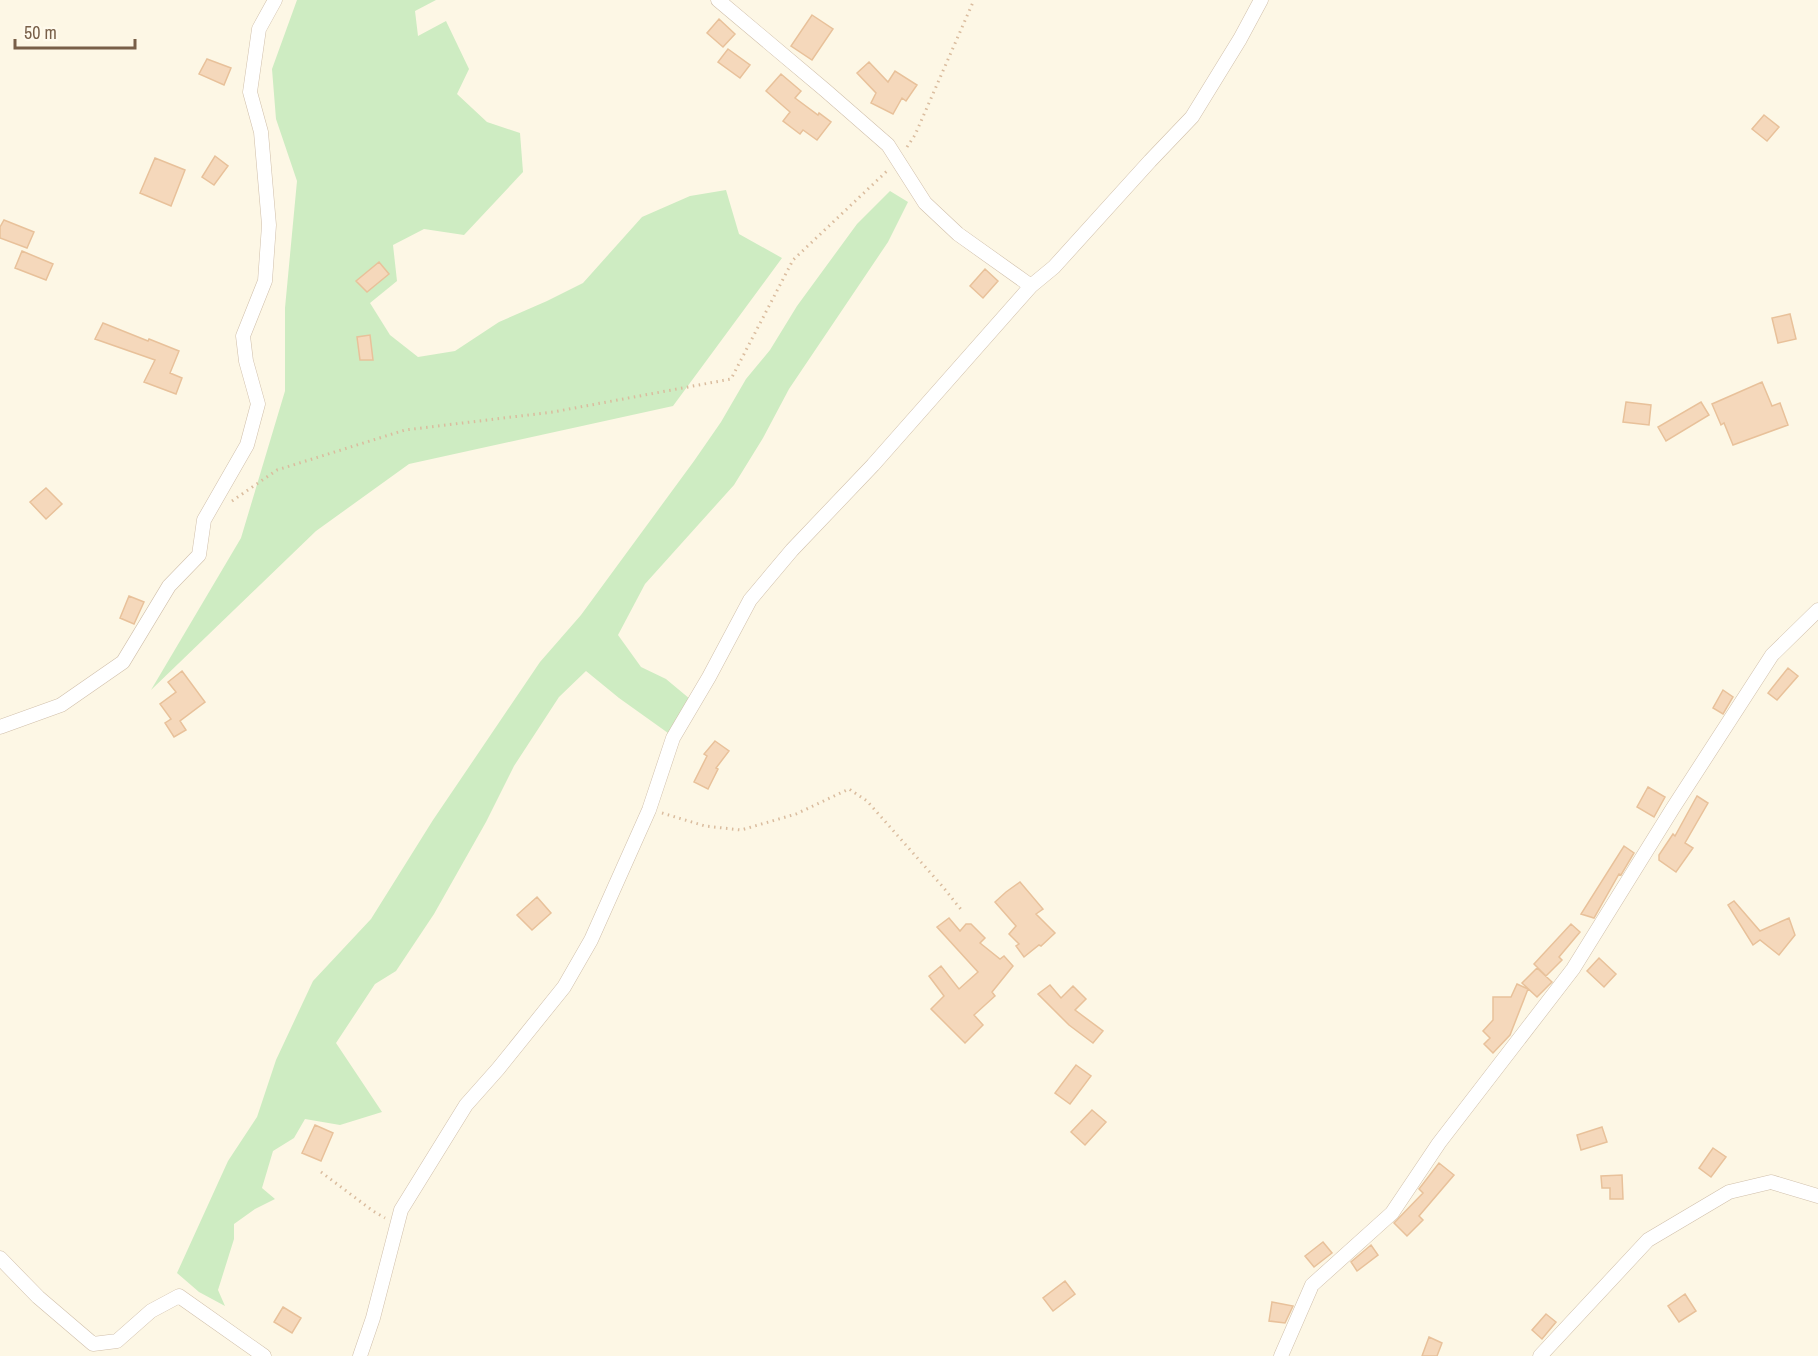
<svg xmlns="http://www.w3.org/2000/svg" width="1818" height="1356" font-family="'Archivo Narrow',sans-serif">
<rect width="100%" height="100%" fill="#fdf7e5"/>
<path fill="#ceecc2" d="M297,0h139l-21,11 3,25 28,-15 23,48 -12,25 30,28 33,11 3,39 -59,63 -40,-6 -31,16 4,36 -27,22 20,32 28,22 37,-6 44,-29 48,-21 36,-18 59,-66 48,-21 36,-6 13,44 43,24 -109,148 -264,58 -93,67 -165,159 90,-152 44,-147v-83l12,-127 -21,-62 -4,-50z
M890,191l18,11 -20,40 -99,147 -26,49 -29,47 -89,99 -27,51 23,32 25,12 24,20 -22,34 -49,-35 -33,-27 -27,26 -45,69 -28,56 -52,92 -38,57 -21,13 -39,59 46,69 -42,13 -35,-6 -11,19 -21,13 -11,37 13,11 -20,10 -21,15v15l-16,51 7,16 -26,-14 -22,-19 51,-112 29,-44 19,-57 37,-79 58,-62 62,-99 107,-158 41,-47 113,-154 27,-39 25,-43 24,-29 27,-44 60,-82z"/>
<path fill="#f5d8bb" stroke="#e8c19a" stroke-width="1.5" d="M812,15l21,14 -21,31 -21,-14z
M719,19l16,15 -12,13 -16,-14z
M728,49l22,16 -10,13 -22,-16z
M207,59l24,9 -7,17 -25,-11z
M869,62l19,20 7,-11 22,14 -11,16 -4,-3 -9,16 -22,-11 5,-10 -19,-20z
M781,74l20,17 -6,7 23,17 1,-2 12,9 -14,18 -14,-10 -3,4 -17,-13 7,-9 -24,-21z
M1764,115l15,12 -12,14 -15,-12z
M215,156l13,10 -14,19 -12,-8z
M155,158l30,12 -14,36 -31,-13z
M4,220l30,12 -7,16 -27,-10v-11z
M22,251l31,13 -7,16 -31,-12z
M379,262l10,12 -22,18 -11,-11z
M985,269l13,12 -15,17 -13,-12z
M1790,314l6,25 -18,4 -6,-25z
M103,323l45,18 1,-2 30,12 -9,22 12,5 -6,16 -32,-12 11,-22 -60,-21z
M370,335l3,25h-13l-3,-23z
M1762,382l10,24 8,-3 8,22 -55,20 -9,-22 -3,2 -9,-21z
M1626,402l25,3 -2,20 -26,-3z
M1701,402l8,13 -43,26 -8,-14z
M46,488l16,16 -16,15 -16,-17z
M129,596l15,6 -10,22 -14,-6z
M1788,668l10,8 -21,24 -9,-7z
M182,671l23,31 -25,19 6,9 -12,7 -9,-14 6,-4 -11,-15 16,-12 -8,-10z
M1723,690l10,7 -10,17 -10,-6z
M715,741l14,10 -13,17 2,1 -10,20 -14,-7 13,-26 -3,-2z
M1648,787l17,10 -11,20 -17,-10z
M1697,796l11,7 -23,40 8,5 -17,24 -17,-12v-5l14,-21 2,2z
M1624,846l10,7 -13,22 -2,-1 -25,44 -13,-4z
M1020,882l23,27 -7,5 19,19 -14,13 -2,-1 -15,12 -8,-11 3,-2 -10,-10 7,-8 -21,-24 11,-10z
M537,897l14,16 -19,17 -15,-15z
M1734,901l26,30 29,-13 6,17 -16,20 -19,-15 -7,5 -25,-40z
M949,918l11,13 6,-7h5l14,14 -5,5 20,16 4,-3 9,10 -21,26 3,4 -21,19 9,10 -18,18 -34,-34 13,-13 -15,-20 12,-10 18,23 19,-17 -41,-45z
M1571,924l9,8 -21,25 3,3 -16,16 -12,-12z
M1599,958l17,16 -12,13 -17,-16z
M1537,968l15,14 -15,15 -15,-14z
M1517,984l11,5 -18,46 -17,18 -9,-9 6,-6 -7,-7 10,-11v-23h18z
M1050,985l11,13 12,-12 13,13 -11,11 28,21 -10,12 -24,-18 -31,-31z
M1076,1065l15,11 -21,28 -15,-11z
M1092,1110l14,12 -21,23 -14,-13z
M315,1125l18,8 -12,28 -19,-8z
M1602,1127l5,15 -26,8 -4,-15z
M1713,1148l13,9 -15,20 -12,-9z
M1439,1163l15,12 -35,41 4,4 -16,16 -13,-13 29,-30 -4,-4z
M1622,1175l1,24h-13v-11h-8l-1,-12z
M1323,1242l9,11 -18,14 -9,-11z
M1371,1245l7,10 -21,16 -6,-9z
M1065,1281l10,13 -22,17 -10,-13z
M1685,1294l11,17 -17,11 -11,-16z
M1272,1302l21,4 -8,17 -16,-2z
M283,1307l18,11 -9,15 -18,-11z
M1546,1314l10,8 -14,17 -10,-9z
M1429,1337l13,6 -5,13h-15z"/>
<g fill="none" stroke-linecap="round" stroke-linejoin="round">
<defs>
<path id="street" d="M718,0l107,90 63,55 37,58 33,31 73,52
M0,727l61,-22 62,-43 46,-76 30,-31 5,-35 43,-75 11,-41 -12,-43 -3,-25 22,-55 4,-56 -8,-93 -11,-40 9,-63 16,-29
M0,1258l38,39 55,47 24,-3 34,-30 28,-15 85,60
M360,1356l13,-38 28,-108 65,-105 32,-36 66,-82 27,-47 58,-130 24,-72 36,-61 41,-77 42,-50 81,-85 158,-179 23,-19 96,-106 42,-44 48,-78 21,-39
M1281,1356l31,-71 80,-72 47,-70 134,-174 100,-161 99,-153 46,-45
M1540,1356l108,-116 81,-48 42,-10 47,14"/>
</defs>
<use href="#street" stroke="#d0bfaa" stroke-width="15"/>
<path stroke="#dabc9e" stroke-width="3" stroke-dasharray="1.5 4.5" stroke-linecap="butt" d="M907,147l8,-12 59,-135
M232,501l45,-31 128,-40 148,-18 178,-33 62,-119 94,-89
M662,813l43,13 36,4 55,-16 53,-25 18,12 76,86 20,25
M321,1172l52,39 12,7"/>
<use href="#street" stroke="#fff" stroke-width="14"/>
</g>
<path d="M15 39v9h120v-9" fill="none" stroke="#785f48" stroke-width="3"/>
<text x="24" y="39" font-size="18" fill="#785f48" stroke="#fffaec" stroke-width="4.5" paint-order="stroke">50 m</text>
</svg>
